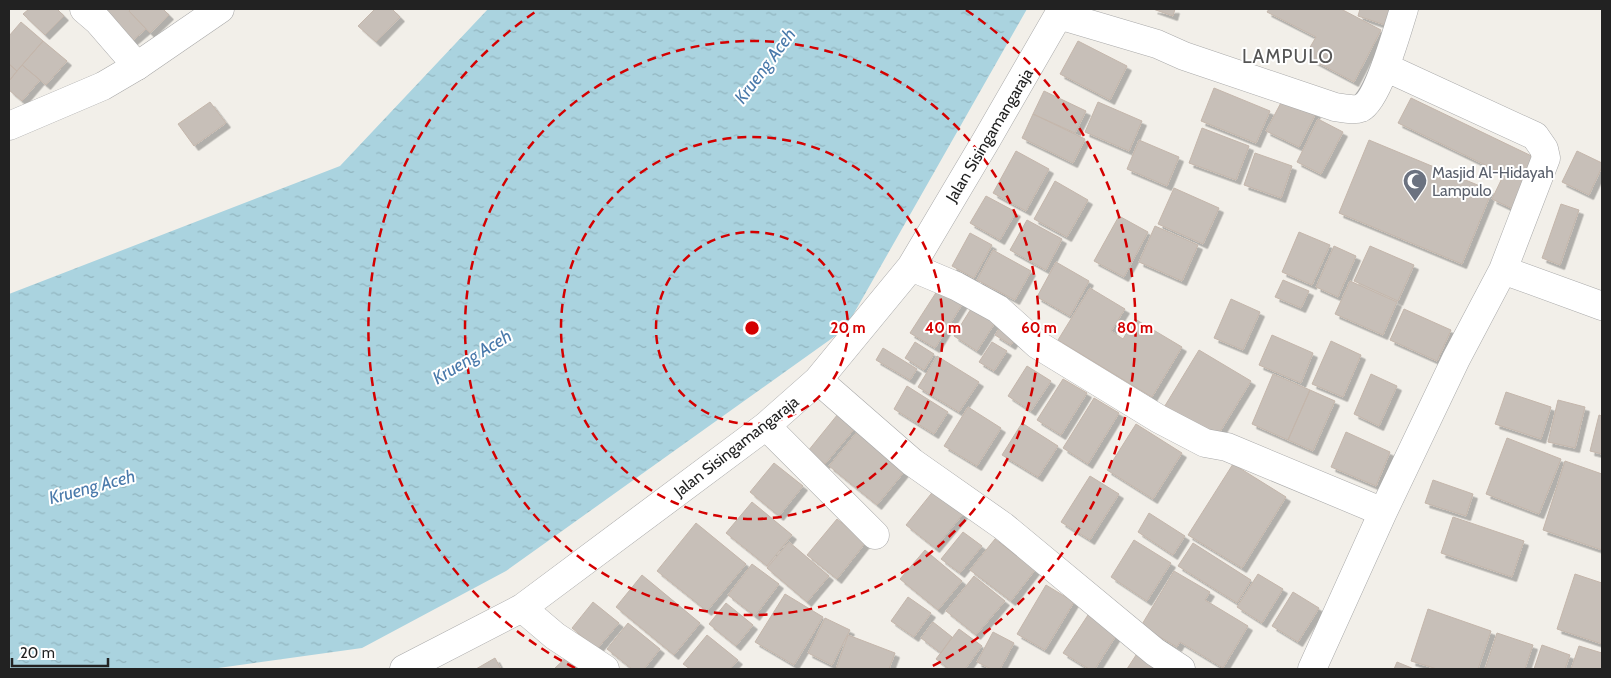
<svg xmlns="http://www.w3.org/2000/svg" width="1611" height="678" font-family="Cabin,sans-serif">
<defs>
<pattern id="water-ripples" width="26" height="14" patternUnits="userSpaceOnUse" patternTransform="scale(1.25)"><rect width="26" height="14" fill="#aad3df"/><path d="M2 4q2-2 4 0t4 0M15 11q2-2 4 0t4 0" fill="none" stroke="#92b5bf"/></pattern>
<filter id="shadow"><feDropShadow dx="4.5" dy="4.5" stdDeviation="0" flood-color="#0004"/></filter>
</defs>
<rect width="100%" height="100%" fill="#f2efe9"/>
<path fill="url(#water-ripples)" d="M488,9h539l-182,320 -339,242 -144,77 -151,21h-202v-375l331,-128z"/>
<path fill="#c7bfb8" stroke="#c4b6ab" filter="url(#shadow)" d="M29,9h28l7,7 -19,19 -22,-21z
M101,9h30l-2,2 17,18 -14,12z
M131,9h32l6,6 -19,18 -21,-22z
M375,9h17l8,8 -24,25 -18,-16z
M1153,9h22l-2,7z
M1269,9h72l40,21 -27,52 -49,-26 11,-19 -49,-25z
M1360,9h41l-7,19 -36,-12z
M21,22l22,19 -26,30 -8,-7v-28z
M43,41l24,20 -21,24 -24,-20z
M1078,41l49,25 -17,34 -50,-26z
M9,64l8,7 -8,10z
M22,65l18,15 -18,21 -13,-11v-9z
M1214,88l56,23 -14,32 -55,-22z
M1044,91l42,20 -11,22 -42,-19z
M1284,97l32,16 -17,34 -33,-16z
M1411,98l131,63 -25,50 -25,-12 12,-25 -106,-51z
M210,102l16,21 -32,23 -16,-22z
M1098,102l44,19 -13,30 -44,-19z
M1033,114l52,25 -12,24 -51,-25z
M1318,119l25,13 -22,42 -24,-12z
M1202,128l47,18 -13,34 -47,-17z
M1139,140l40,17 -12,29 -40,-17z
M1369,140l123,51 -30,73 -123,-51z
M1016,151l33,18 -23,42 -33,-18z
M1577,151l25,12v4l-13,28 -27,-13z
M1255,153l37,13 -11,32 -37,-13z
M1055,181l33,19 -21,37 -33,-18z
M1174,188l45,20 -16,36 -45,-20z
M986,196l30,16 -16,28 -30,-17z
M1561,204l18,6 -19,55 -18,-7z
M1119,216l29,16 -24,45 -30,-16z
M1027,220l35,19 -16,31 -36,-20z
M1155,226l43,19 -16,36 -43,-19z
M1299,232l31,13 -18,40 -30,-13z
M970,233l22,12 -18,33 -22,-12z
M1334,246l22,10 -18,41 -22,-10z
M1370,246l44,19 -16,36 -44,-20z
M993,250l38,21 -16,29 -38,-20z
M1056,262l33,19 -19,35 -33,-19z
M1283,280l26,11 -8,17 -26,-11z
M1350,281l47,21 -14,33 -48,-21z
M939,288l24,15 -28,45 -25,-15z
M1090,288l35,21 -14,22 12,8 12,-20 47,28 -30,50 -94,-57z
M1231,299l29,13 -17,38 -29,-12z
M974,304l24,14 -21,33 -23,-15z
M1404,309l47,21 -14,31 -47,-21z
M1004,321l16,10 -9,14 -16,-10z
M1272,335l41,18 -12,30 -42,-18z
M1331,341l30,14 -18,42 -31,-13z
M915,342l19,12 -10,16 -19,-12z
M992,342l15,9 -13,20 -15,-9z
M883,348l34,21 -7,11 -34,-20z
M1199,350l52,31 -36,59 -52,-31z
M937,356l42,26 -20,30 -41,-25z
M1027,366l24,15 -20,30 -23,-15z
M1273,374l37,16 -22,50 -36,-16z
M1371,374l26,12 -18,40 -25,-12z
M1063,379l24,14 -26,42 -24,-15z
M907,386l41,26 -14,22 -40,-25z
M1310,390l25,11 -22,50 -25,-11z
M1506,392l45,15 -10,32 -46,-15z
M1094,398l25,15 -31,51 -25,-16z
M1558,400l27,7 -10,41 -27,-6z
M968,407l33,21 -24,38 -33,-20z
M838,414l17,14 -30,36 -17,-13z
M1599,415l3,1v38l-12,-3z
M1022,423l36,23 -20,31 -36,-22z
M1136,424l46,29 -29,46 -46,-29z
M861,427l48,39 -32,39 -48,-39z
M1346,432l44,20 -14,34 -45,-19z
M1507,438l54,21 -22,55 -53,-20z
M1565,461l37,13v76l-59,-20z
M774,463l29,23 -24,30 -29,-24z
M1233,464l53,33 -44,71 -54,-33z
M1090,476l29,18 -29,46 -29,-18z
M1433,480l40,14 -7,22 -41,-13z
M935,489l29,24 -29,35 -29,-23z
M752,502l40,33 -25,31 -41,-33z
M1149,513l36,23 -12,19 -35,-23z
M1453,517l71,24 -12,36 -71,-24z
M837,519l29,23 -29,37 -30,-24z
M696,523l50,41 -39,47 -50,-40z
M963,532l19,14 -22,27 -19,-14z
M995,539l40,31 -24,31 -41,-31z
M1134,540l37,23 -24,38 -36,-24z
M789,542l40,34 -22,26 -40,-34z
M1193,543l58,37 -14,23 -59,-37z
M925,550l37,31 -24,29 -38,-31z
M752,564l27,20 -24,32 -27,-21z
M1174,571l36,21 -5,8 43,26 -25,42 -43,-26 -3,5 -36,-21z
M1258,574l25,15 -21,34 -25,-16z
M1575,574l27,9v61l-45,-15z
M642,575l58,48 -26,32 -58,-48z
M974,576l31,25 -29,34 -30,-24z
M1046,585l28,17 -29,48 -28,-16z
M1293,592l26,16 -21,34 -26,-16z
M785,594l38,23 -29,48 -39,-23z
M908,597l23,16 -17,24 -23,-16z
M593,602l26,21 -22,26 -25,-21z
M726,603l27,22 -17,21 -27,-22z
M1428,609l63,22 -13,38h-41l-26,-8z
M1088,615l29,19 -22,35h-6l-26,-16z
M825,618l25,12 -18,35 -24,-12z
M933,622l19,15 -11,16 -20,-15z
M628,623l32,26 -16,20h-12l-25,-20z
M959,629l23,17 -17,23h-16l-13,-10z
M993,632l21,11 -14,26h-9l-14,-7z
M1497,633l36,12 -8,24h-40z
M707,635l31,25 -8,9h-40l-7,-5z
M848,635l47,18 -6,16h-53z
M1542,645l28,10 -5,14h-31z
M1579,646l23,7v16h-31z
M574,650l18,19h-38z
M1138,652l28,17h-39z
M495,658l6,11h-25z
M1397,662l17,7h-20z"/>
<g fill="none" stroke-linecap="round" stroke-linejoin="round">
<defs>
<path id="minor" d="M84,9l14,12 39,45
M1059,15l98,29 27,12 151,51c8,1 18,4 26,1 17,-8 37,-80 43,-99
M911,267l45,19 42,23 40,36 121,74 46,24 22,4 156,65
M1503,270l99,36
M818,380l94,82 91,64 152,126 26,17
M766,426l109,109
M522,608l33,28 50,33
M404,669l118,-61 244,-182 52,-46 93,-113 76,-128 75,-130
M1312,669l71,-157 73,-153 47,-89 43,-112 -2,-9 -9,-13 -150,-69"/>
<path id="tertiary" d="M9,126l94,-40 34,-20 83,-57"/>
</defs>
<use href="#minor" stroke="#a9a9a9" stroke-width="29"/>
<use href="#tertiary" stroke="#a9a9a9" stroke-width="29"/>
<use href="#minor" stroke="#fff" stroke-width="28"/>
<use href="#tertiary" stroke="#fff" stroke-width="28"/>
</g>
<g fill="none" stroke="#d40000" stroke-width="2.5" stroke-dasharray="9 6">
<circle cx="752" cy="328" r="96"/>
<circle cx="752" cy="328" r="191"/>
<circle cx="752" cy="328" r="287"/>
<path d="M575 668A383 383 0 0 1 538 10M966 10A383 383 0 0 1 929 668"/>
</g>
<defs>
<symbol id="mosque-pin" viewBox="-11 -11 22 30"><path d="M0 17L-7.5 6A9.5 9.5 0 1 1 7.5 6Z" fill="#6b7280" stroke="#fff"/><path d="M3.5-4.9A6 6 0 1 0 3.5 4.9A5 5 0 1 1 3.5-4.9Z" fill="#fff"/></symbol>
</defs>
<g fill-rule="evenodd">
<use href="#mosque-pin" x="1401" y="167" width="28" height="38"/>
</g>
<g text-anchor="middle" stroke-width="4" stroke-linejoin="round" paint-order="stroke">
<g font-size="16" fill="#222" stroke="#fff">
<text transform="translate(989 135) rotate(-59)" y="6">Jalan Sisingamangaraja</text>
<text transform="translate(736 446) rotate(-38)" y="6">Jalan Sisingamangaraja</text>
</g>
<g font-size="16" fill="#5b616d" stroke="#fff" text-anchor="start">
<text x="1432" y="178">Masjid Al-Hidayah<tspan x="1432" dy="18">Lampulo</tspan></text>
</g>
<g font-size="18" font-style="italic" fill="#4a7aab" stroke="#fff">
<text transform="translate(765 66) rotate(-53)" y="6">Krueng Aceh</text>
<text transform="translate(472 357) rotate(-31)" y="6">Krueng Aceh</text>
<text transform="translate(92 487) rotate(-15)" y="6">Krueng Aceh</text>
</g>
<g font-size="19" letter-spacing="1" fill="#555" stroke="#fff">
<text x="1288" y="63">LAMPULO</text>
</g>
</g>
<circle cx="752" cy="328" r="8" fill="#d40000" stroke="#fff" stroke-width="2.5"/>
<g font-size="15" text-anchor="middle" font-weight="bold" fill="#d40000" stroke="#fff" stroke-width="4" stroke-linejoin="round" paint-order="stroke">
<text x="848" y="333">20 m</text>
<text x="943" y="333">40 m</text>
<text x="1039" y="333">60 m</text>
<text x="1135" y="333">80 m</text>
</g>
<rect width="1611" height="678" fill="none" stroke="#222222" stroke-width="20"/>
<path d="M12 658v8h96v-8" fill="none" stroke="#222222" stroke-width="2.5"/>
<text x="20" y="658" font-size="15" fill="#222222" stroke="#ffffff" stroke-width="4" paint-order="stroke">20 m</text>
</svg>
